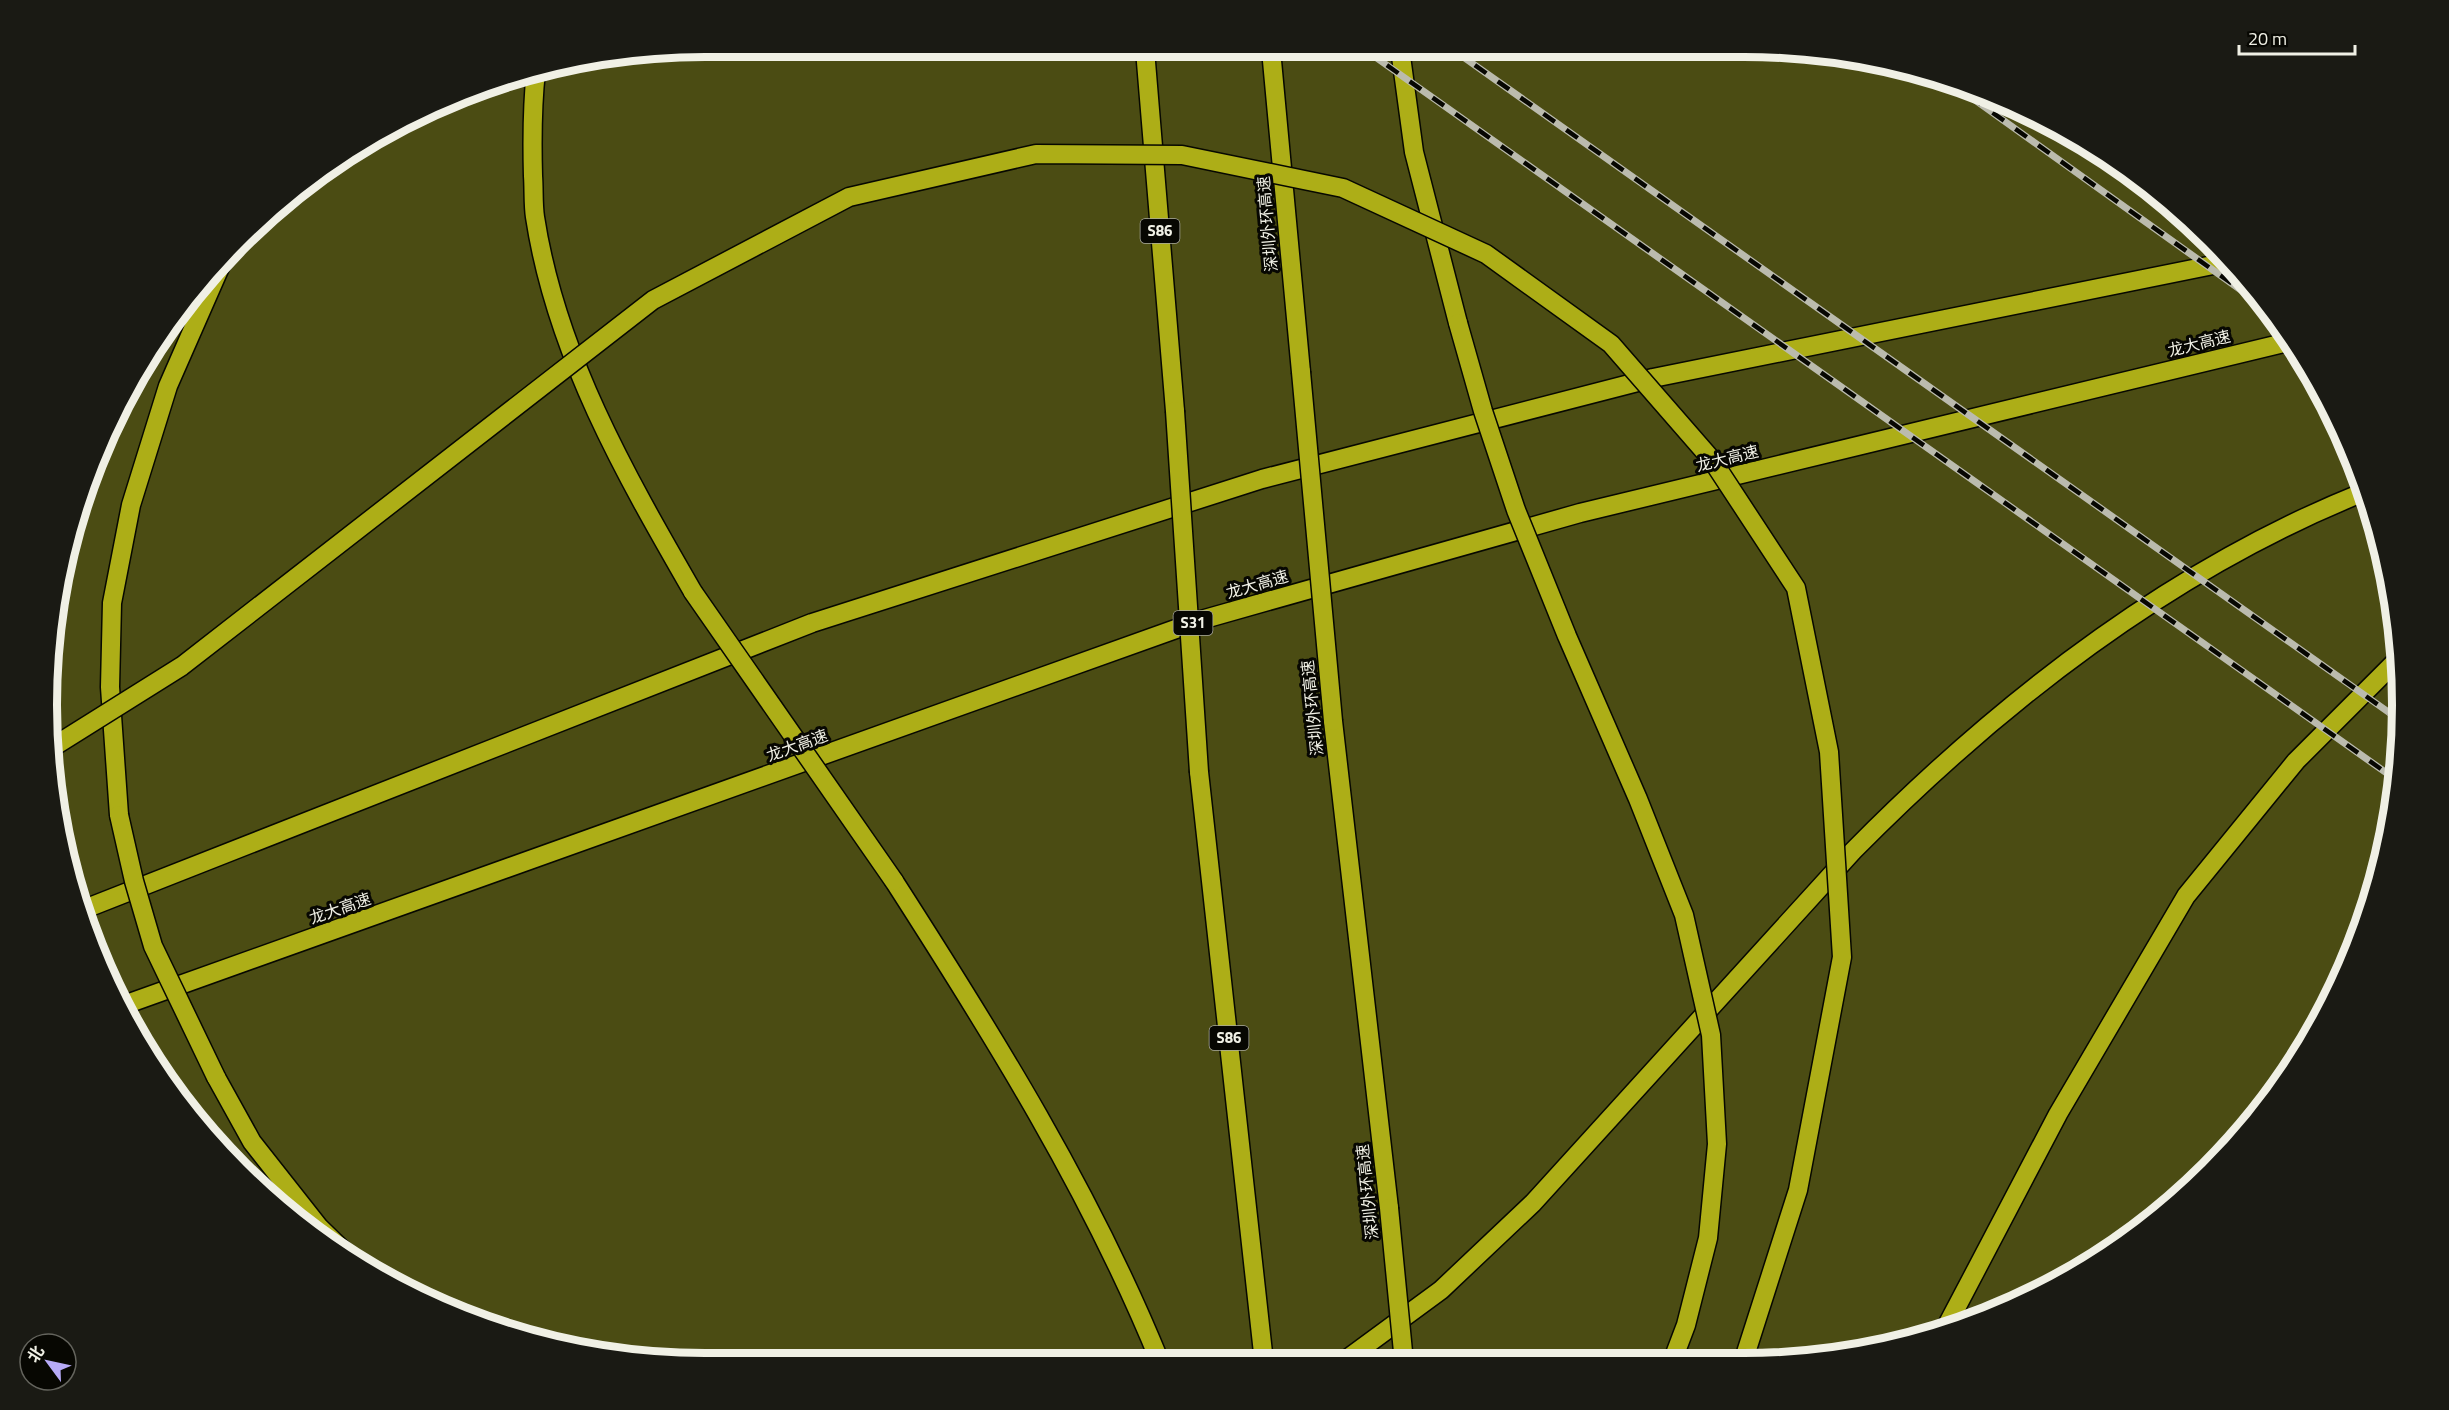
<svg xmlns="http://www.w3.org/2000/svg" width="2449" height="1410" font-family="'Titillium Web','Noto Sans SC',sans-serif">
<rect width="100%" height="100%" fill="#1d1e0b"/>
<path fill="#4b4c13" d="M1787,48l168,33 155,76 99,82 82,100 61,114 38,123 12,129 -12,128 -37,124 -61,114 -83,100 -135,104 -119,54 -168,33h-1125l-169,-34 -154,-75 -68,-53 -88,-94 -87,-149 -37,-123 -11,-86 4,-129 17,-85 45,-120 44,-75 81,-99 65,-58 109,-67 81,-34 125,-29z"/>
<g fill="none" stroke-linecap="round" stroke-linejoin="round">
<defs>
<path id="highway" d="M1400,49l14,103 44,171
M1145,50l30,361
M1271,50l30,322
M536,71c-4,36 -4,69 -3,105 1,13 0,28 2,41 21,137 90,257 158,375
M1333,721l56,487
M1199,772l65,590
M119,815l-9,-128 2,-84 19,-98 37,-119 57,-130
M894,881c99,154 197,311 266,481
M82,910l730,-287 450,-144 391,-101 575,-116
M124,1005l1077,-385 379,-107 712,-172
M216,1077l36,65 67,85 33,32
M1944,1331l114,-217 128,-218 110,-135 102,-102
M1343,1362l98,-72 92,-87 320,-352c146,-148 316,-281 511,-359"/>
</defs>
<use href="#highway" stroke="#070800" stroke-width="21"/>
<use href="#highway" stroke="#adae17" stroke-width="18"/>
<defs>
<path id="rail" d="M1364,49l1031,730
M1452,49l949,672
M1947,80l319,228
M2083,144l78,55"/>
</defs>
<use href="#rail" stroke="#bbbbae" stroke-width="7"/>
<use href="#rail" stroke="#070702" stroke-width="4.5" stroke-dasharray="14" stroke-linecap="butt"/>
<defs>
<path id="highway-bridge" d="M1458,323l25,88 33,99 51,126 71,163 46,116 27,120 6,109 -9,94 -22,87 -14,37
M1301,372l32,349
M1175,411l24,361
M693,592l201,289
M48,750l134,-84 471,-366 196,-103 187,-43 146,1 161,33 143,66 125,90 101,116 84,128 33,164 13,205 -44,233 -55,172
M119,815l15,66 19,65 63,131
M1389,1208l15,154"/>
</defs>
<use href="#highway-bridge" stroke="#070800" stroke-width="21" stroke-linecap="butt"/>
<use href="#highway-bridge" stroke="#adae17" stroke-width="18"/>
</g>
<g text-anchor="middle" stroke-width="6" stroke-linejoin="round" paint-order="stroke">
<g fill="#070702" stroke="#aaaaa1" stroke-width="1.5">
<rect x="1140.5" y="219" width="39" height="24" rx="4.5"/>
<rect x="1173.5" y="611" width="39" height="24" rx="4.5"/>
<rect x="1209.5" y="1026" width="39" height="24" rx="4.5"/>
</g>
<g font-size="15" font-weight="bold" fill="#f0f0e5">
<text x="1160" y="236">S86</text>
<text x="1193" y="628">S31</text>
<text x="1229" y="1043">S86</text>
</g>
<g font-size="16" fill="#f0f0e5" stroke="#070702">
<text transform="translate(1267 224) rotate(-95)" y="6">深圳外环高速</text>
<text transform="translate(2199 343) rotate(-14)" y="6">龙大高速</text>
<text transform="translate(1727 458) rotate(-14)" y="6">龙大高速</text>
<text transform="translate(1257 584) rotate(-16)" y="6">龙大高速</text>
<text transform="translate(1312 708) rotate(-96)" y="6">深圳外环高速</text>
<text transform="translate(797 745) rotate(-20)" y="6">龙大高速</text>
<text transform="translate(340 908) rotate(-19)" y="6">龙大高速</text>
<text transform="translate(1367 1192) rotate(-96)" y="6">深圳外环高速</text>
</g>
</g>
<path d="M0 0H2449V1410H0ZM705 57H1744A648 648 0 0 1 2392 705V705A648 648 0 0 1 1744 1353H705A648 648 0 0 1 57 705V705A648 648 0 0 1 705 57Z" fill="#1a1a14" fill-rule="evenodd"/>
<path fill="none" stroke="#f0f0e5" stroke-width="8" d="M705 57H1744A648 648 0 0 1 2392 705V705A648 648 0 0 1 1744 1353H705A648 648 0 0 1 57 705V705A648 648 0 0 1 705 57Z"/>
<g transform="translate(48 1362) rotate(303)"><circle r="28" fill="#070702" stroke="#64645d" stroke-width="1.5"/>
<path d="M0-4.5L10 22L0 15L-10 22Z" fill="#b7abf8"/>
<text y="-9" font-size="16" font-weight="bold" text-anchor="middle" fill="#f0f0e5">北</text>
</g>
<path d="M2239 45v9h116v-9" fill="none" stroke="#f0f0e5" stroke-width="3"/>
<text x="2248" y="45" font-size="18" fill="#f0f0e5" stroke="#070702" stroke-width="4.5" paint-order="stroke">20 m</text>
</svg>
